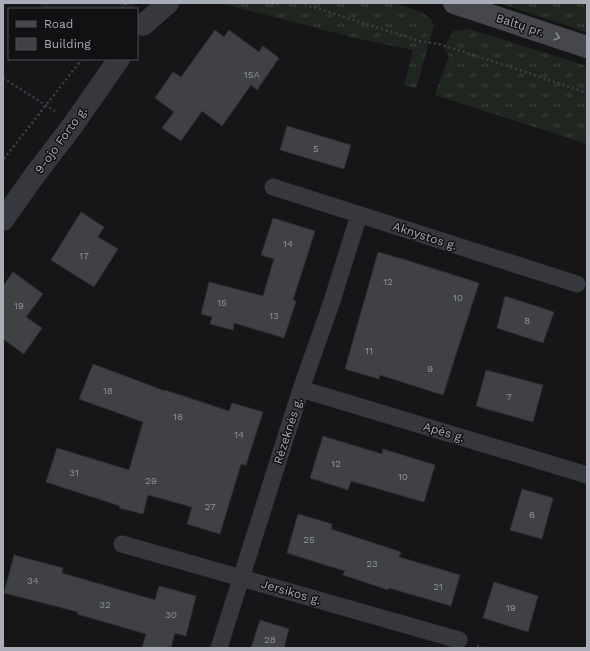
<svg xmlns="http://www.w3.org/2000/svg" width="590" height="651" font-family="'Work Sans',sans-serif">
<defs>
<pattern id="grass-tufts" width="24" height="20" patternUnits="userSpaceOnUse"><rect width="24" height="20" fill="#1e261f"/><path d="M3 7l-1-3M5 7V3M7 7l1-3M15 17l-1-3M17 17v-4M19 17l1-3" fill="none" stroke="#3c433d"/></pattern>
</defs>
<rect width="100%" height="100%" fill="#161618"/>
<path fill="#222225" d="M36,3h99l-3,6h-86z"/>
<path fill="url(#grass-tufts)" d="M219,3h175l27,9 9,6 4,7 -18,64 -12,-4 9,-35 -62,-13z
M499,3h88v29z
M469,29l118,37v78l-152,-49 14,-39 -5,-8 9,-17z"/>
<path fill="#404145" stroke="#303034" d="M215,30l9,7 5,-7 30,22 4,-6 16,12 -22,32 -6,-5 -29,41 -20,-15 -21,30 -19,-13 12,-16 -19,-14 18,-26 8,5z
M287,126l64,19 -7,24 -64,-19z
M81,212l23,15 -6,10 20,12 -24,38 -43,-27z
M273,218l42,13 -22,69 3,1 -12,37 -50,-15 -1,7 -23,-6 2,-7 -11,-3 8,-32 54,14 11,-37 -13,-4z
M378,252l31,9 70,22 -36,112 -63,-20 -1,4 -34,-10z
M13,272l30,22 -17,23 16,11 -18,26 -21,-15v-53z
M505,296l49,16 -11,31 -46,-15z
M93,364l72,27v-1l64,21 3,-8 31,9 -17,53 -5,-1 -21,70 -33,-10 5,-17 -44,-12 -5,19 -24,-6 1,-2 -74,-24 11,-34 72,22 14,-48 -64,-23z
M486,370l57,15 -10,37 -57,-16z
M323,436l59,18 1,-5 52,16 -11,37 -73,-21 -3,9 -38,-12z
M522,489l31,9 -11,41 -32,-9z
M298,514l34,10 -1,5 70,23 -2,5 61,18 -9,31 -62,-18 -1,2 -45,-15 2,-4 -58,-18z
M14,555l49,13 -1,5 93,27 4,-14 37,10 -10,40 -11,-3 -4,15h-29l4,-14 -69,-20 1,-2 -74,-19z
M494,582l44,14 -10,36 -45,-14z
M260,620l29,9 -5,19h-33z"/>
<g fill="none" stroke-linecap="round" stroke-linejoin="round">
<path stroke="#3d3f44" stroke-width="2.5" stroke-dasharray="2 3" stroke-linecap="butt" d="M267,3l6,2 11,-2
M300,3l120,38 19,3 81,26 67,23
M122,9l4,-6
M3,78l52,33
M4,159l78,-100
M477,646l7,2"/>
<path stroke="#37383d" stroke-width="17" d="M273,187l304,97
M301,389l286,86
M122,544l337,96
M219,648l82,-259 31,-88 27,-86"/>
<path stroke="#37383d" stroke-width="22" d="M143,25l25,-22
M3,220l31,-44 39,-51 46,-66"/>
<path stroke="#45474d" stroke-width="22" d="M454,3l133,44"/>
</g>
<defs><path id="oneway-chevron" d="M-2-3.5L2.5 0L-2 3.5" fill="none" stroke-width="1.6" stroke-linecap="round" stroke-linejoin="round"/></defs>
<use stroke="#858993" href="#oneway-chevron" transform="translate(557 37) rotate(18)"/>
<g text-anchor="middle" stroke-width="3" stroke-linejoin="round" paint-order="stroke">
<g font-size="10" fill="#8e929b">
<text x="252" y="78">15A</text>
<text x="316" y="152">5</text>
<text x="288" y="247">14</text>
<text x="84" y="259">17</text>
<text x="388" y="285">12</text>
<text x="458" y="301">10</text>
<text x="222" y="306">15</text>
<text x="19" y="309">19</text>
<text x="274" y="319">13</text>
<text x="527" y="324">8</text>
<text x="369" y="354">11</text>
<text x="430" y="372">9</text>
<text x="108" y="394">18</text>
<text x="509" y="400">7</text>
<text x="178" y="420">16</text>
<text x="239" y="438">14</text>
<text x="336" y="467">12</text>
<text x="74" y="476">31</text>
<text x="403" y="480">10</text>
<text x="151" y="484">29</text>
<text x="210" y="510">27</text>
<text x="532" y="518">6</text>
<text x="309" y="543">25</text>
<text x="372" y="567">23</text>
<text x="33" y="584">34</text>
<text x="438" y="590">21</text>
<text x="105" y="608">32</text>
<text x="511" y="611">19</text>
<text x="171" y="618">30</text>
<text x="270" y="643">28</text>
</g>
<g font-size="12" fill="#a8adb8" stroke="#111113">
<text transform="translate(520 25) rotate(18)" y="4">Baltų pr.</text>
<text transform="translate(61 140) rotate(-54)" y="4">9-ojo Forto g.</text>
<text transform="translate(425 236) rotate(18)" y="4">Aknystos g.</text>
<text transform="translate(288 431) rotate(-72)" y="4">Rėzeknės g.</text>
<text transform="translate(444 432) rotate(17)" y="4">Apės g.</text>
<text transform="translate(291 592) rotate(16)" y="4">Jersikos g.</text>
</g>
</g>
<rect width="590" height="651" fill="none" stroke="#a8adb8" stroke-width="8"/>
<rect x="8" y="8" width="130" height="52" fill="#111113" stroke="#4d4f55"/>
<rect x="16" y="21" width="20" height="6" fill="#45474d" stroke="#4d4f55"/>
<text x="44" y="28" font-size="12" fill="#a8adb8">Road</text>
<rect x="16" y="38" width="20" height="12" fill="#404145" stroke="#4d4f55"/>
<text x="44" y="48" font-size="12" fill="#a8adb8">Building</text>
</svg>
